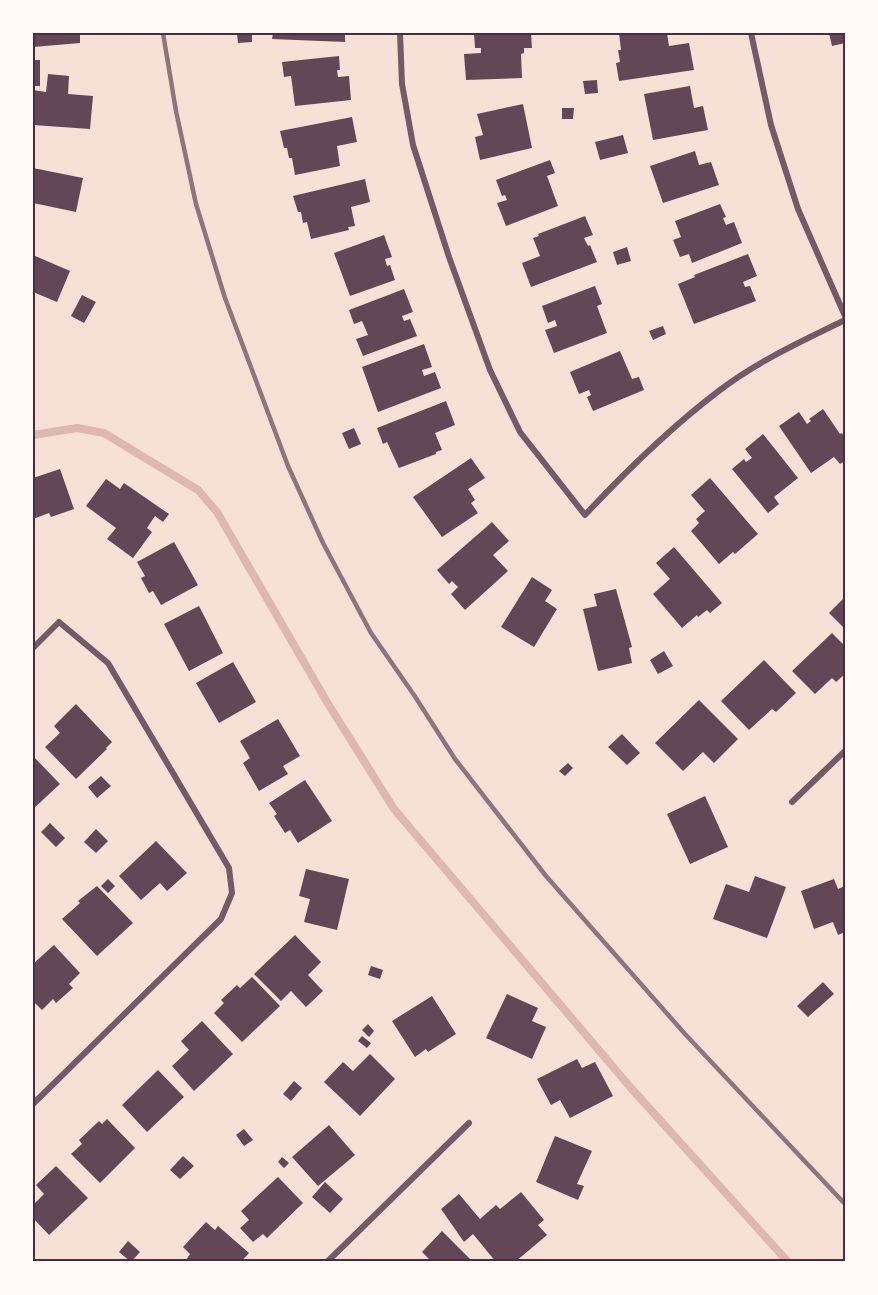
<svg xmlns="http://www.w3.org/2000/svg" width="878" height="1295" font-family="Mulish,sans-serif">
<rect width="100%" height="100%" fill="#f7e1d7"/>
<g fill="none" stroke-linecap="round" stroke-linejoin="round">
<path stroke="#dcb8b0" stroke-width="8" d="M33,435l44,-7 27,5 94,57 19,22 110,190 67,107 237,279 157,174"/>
</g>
<path fill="#644757" d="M33,33h47v10l-47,4z
M237,33h15v9l-14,1z
M273,33h72v9l-73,-3z
M474,33h57l1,15h-8v5l-3,1 1,24 -56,2 -2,-26 17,-1v-5h-6z
M619,33h48l2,13 20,-3 5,27 -75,11 -3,-18 4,-1 -2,-12h3z
M829,33h16v10l-13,3z
M339,56l1,14h-3l1,7 11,-1 2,24 -56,6 -4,-30 -7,1 -2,-15z
M33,60h7v26h-7z
M48,74l21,2 -1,18 25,2 -3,33 -57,-4v-35l13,2z
M597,80l1,13 -13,1 -2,-13z
M690,86l4,22 9,-2 5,24 -55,10 -9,-46z
M523,104l9,44 -52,12 -5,-23 8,-2 -6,-21z
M562,108h12l-1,11h-11z
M352,117l5,25 -20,4 3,20 -45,9 -3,-17h-3l-2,-10h-3l-4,-17z
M623,135l5,18 -28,7 -5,-18z
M695,151l4,14 12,-3 8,23 -56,18 -13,-37z
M550,160l5,13 -8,3 11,30 -52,20 -9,-23 10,-3 -2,-5 -3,1 -6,-16z
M33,168l50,10 -7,34 -43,-9z
M365,179l5,23 -19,5 4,19 -7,1 1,3 -38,9 -4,-17 -4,1 -2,-11h-3l-5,-16z
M720,204l6,13 -3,1 3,7 8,-3 8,21 -50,20 -3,-9 -9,3 -7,-17 8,-3 -6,-16z
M585,216l8,19 -9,3 4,8 2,-1 7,17 -66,25 -9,-24 18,-7 -7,-18 6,-2 -1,-2z
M384,235l8,22 -7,2 2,7 3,-1 5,15 -45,16 -16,-43z
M627,247l4,14 -14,4 -4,-13z
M748,254l9,22 -14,6 2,5 5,-1 6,15 -62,23 -16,-40 17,-7 -1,-2z
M33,255l37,16 -13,31 -24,-10z
M595,286l7,18 -5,2 10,27 -53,20 -9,-23 12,-4 -2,-6 -7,3 -6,-17z
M404,289l9,23 -11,4 2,5 6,-2 7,17 -54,20 -7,-17 12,-4 -6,-14 -8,3 -5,-14z
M82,295l14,7 -12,21 -13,-7z
M663,326l3,8 -13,6 -4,-9z
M424,344l8,23 -10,3 2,6 11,-4 6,16 -63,24 -16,-45z
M620,351l12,28 7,-2 5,13 -51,21 -6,-14 4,-2 -2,-5 -10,4 -9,-22z
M446,401l9,24 -20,8 7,17 -6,2v2l-37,14 -12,-26 -4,2 -6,-16z
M823,409l17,25 2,-1 3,5v23l-5,3 -6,-7 -23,16 -32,-47 20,-14 8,12 4,-3 -2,-2z
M354,428l7,16 -12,5 -7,-16z
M763,434l35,44 -24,19 5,7 -11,9 -36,-44 12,-10 2,3 6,-4 -7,-9z
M471,458l14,20 -17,11 7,11 -4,3 7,10 -36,24 -29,-40z
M60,469l14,40 -23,8 -2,-4 -16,6v-41z
M710,478l48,56 -23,20 -2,-2 -14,12 -28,-33 8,-8 -3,-4 9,-8 -14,-16z
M106,479l14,10 4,-6 45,31 -6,8 -8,-6 -8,12 5,4 -19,26 -26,-19 9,-11 -30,-22z
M492,522l17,19 -16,14 15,16 -43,39 -14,-16 7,-7 -6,-6 -3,3 -12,-14z
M174,542l24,43 -37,20 -8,-14 -4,2 -8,-15 4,-2 -8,-14z
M674,547l48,56 -12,10 -3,-3 -9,7 -1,-2 -15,13 -29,-34 17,-15 -14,-16z
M532,577l20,13 -7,11 12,8 -23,38 -33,-20z
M616,589l16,58 -3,1 3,15 -34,8 -15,-62 14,-3 -3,-12z
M845,597v32l-16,-16z
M199,606l24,47 -34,18 -25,-47z
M832,633l13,13v28l-9,8 -4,-4 -17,16 -23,-23z
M664,651l9,15 -15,8 -8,-14z
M764,660l32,33 -20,19 -4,-3 -23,21 -28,-29z
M233,662l23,40 -37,21 -23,-40z
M699,700l39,39 -24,24 -11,-11 -20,19 -28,-28z
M76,704l36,38 -6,6 1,1 -31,30 -31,-32 15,-14 -6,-7z
M278,719l22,37 -17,10 5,8 -29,17 -16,-28 7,-5 -10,-17z
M622,734l18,19 -13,12 -19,-18z
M33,756l27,28 -27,25z
M568,763l5,5 -8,8 -6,-5z
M101,776l10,10 -14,12 -9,-11z
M305,780l27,41 -34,22 -8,-13 -5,3 -11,-17 3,-2 -8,-11z
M705,796l23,51 -38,17 -23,-50z
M50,823l15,15 -9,9 -15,-15z
M96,829l12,12 -12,12 -12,-11z
M156,841l31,32 -20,18 -7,-8 -19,17 -22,-24z
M306,869l43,10 -12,51 -33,-8 6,-23 -11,-3z
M755,876l31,11 -19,51 -54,-19 13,-35 23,8z
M108,879l7,7 -7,7 -7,-7z
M834,879l4,10 7,-3v46l-7,3 -5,-13 -19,7 -13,-38z
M97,886l36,37 -36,33 -35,-37 18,-16 -2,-2z
M295,935l26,27 -13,13 15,16 -17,16 -15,-16 -10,10 -27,-27z
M54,945l26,28 -11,11 4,4 -17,15 -3,-4 -11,11 -9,-9v-37z
M371,966l12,4 -3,9 -12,-4z
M252,977l28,29 -38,36 -28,-29 10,-10 -3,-3 16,-15 3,3z
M823,982l11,12 -26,23 -11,-11z
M507,994l31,14 -6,13 14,6 -14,32 -46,-21z
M432,996l24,38 -28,18 -2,-3 -11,8 -23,-36z
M202,1021l31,33 -39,37 -22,-25 17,-16 -8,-9z
M368,1024l6,7 -5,6 -7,-7z
M362,1036l9,7 -4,5 -9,-7z
M370,1054l25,25 -35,37 -36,-34 19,-20 10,9z
M577,1059l5,9 13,-6 18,34 -43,22 -10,-18 -9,5 -14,-26z
M158,1070l26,27 -37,35 -25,-27z
M294,1081l8,7 -11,13 -8,-7z
M107,1119l28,29 -35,35 -29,-29 11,-10 -3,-4 20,-19 3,3z
M329,1125l26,30 -37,31 -26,-29z
M244,1129l9,11 -9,6 -8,-11z
M555,1136l37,15 -15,33 7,2 -6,14 -42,-18z
M183,1156l11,10 -14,13 -10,-9z
M282,1157l7,6 -5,5 -6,-6z
M56,1166l32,32 -39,37 -16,-17v-13l11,-11 -8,-9z
M278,1177l25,26 -36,35 -4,-4 -10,8 -13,-14 9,-8 -8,-9z
M325,1182l18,17 -13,14 -18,-16z
M521,1192l23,28 -6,5 9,10 -32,27h-19l-23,-28 -9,8 -23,-33 18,-15 21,25 16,-14 4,4z
M206,1222l9,8 3,-4 31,27 -8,9h-53l-2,-2 4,-6 -7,-7z
M442,1231l31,31h-45l2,-2 -8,-8z
M128,1241l12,11 -9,10 -12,-10z"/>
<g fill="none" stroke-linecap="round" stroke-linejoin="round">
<path stroke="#755966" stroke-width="6" d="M400,33l2,51 11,61 36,112 41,113 30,62 65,83c42,-45 86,-88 135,-125 38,-29 82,-49 125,-70
M751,33l20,92 27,84 47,107
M33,648l26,-26 49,41 121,205 3,25 -11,26 -188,185
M792,802l53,-51
M327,1262l142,-139"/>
<path stroke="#8f747c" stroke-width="4.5" d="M163,33l13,78 20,93 29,94 63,168 35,77 48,90 43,62 41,64 91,117 139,158 160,170"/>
</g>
<rect width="878" height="1295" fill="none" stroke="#fffaf5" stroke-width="69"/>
<rect x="34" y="34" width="810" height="1226" fill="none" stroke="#4a2c40" stroke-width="2"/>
</svg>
